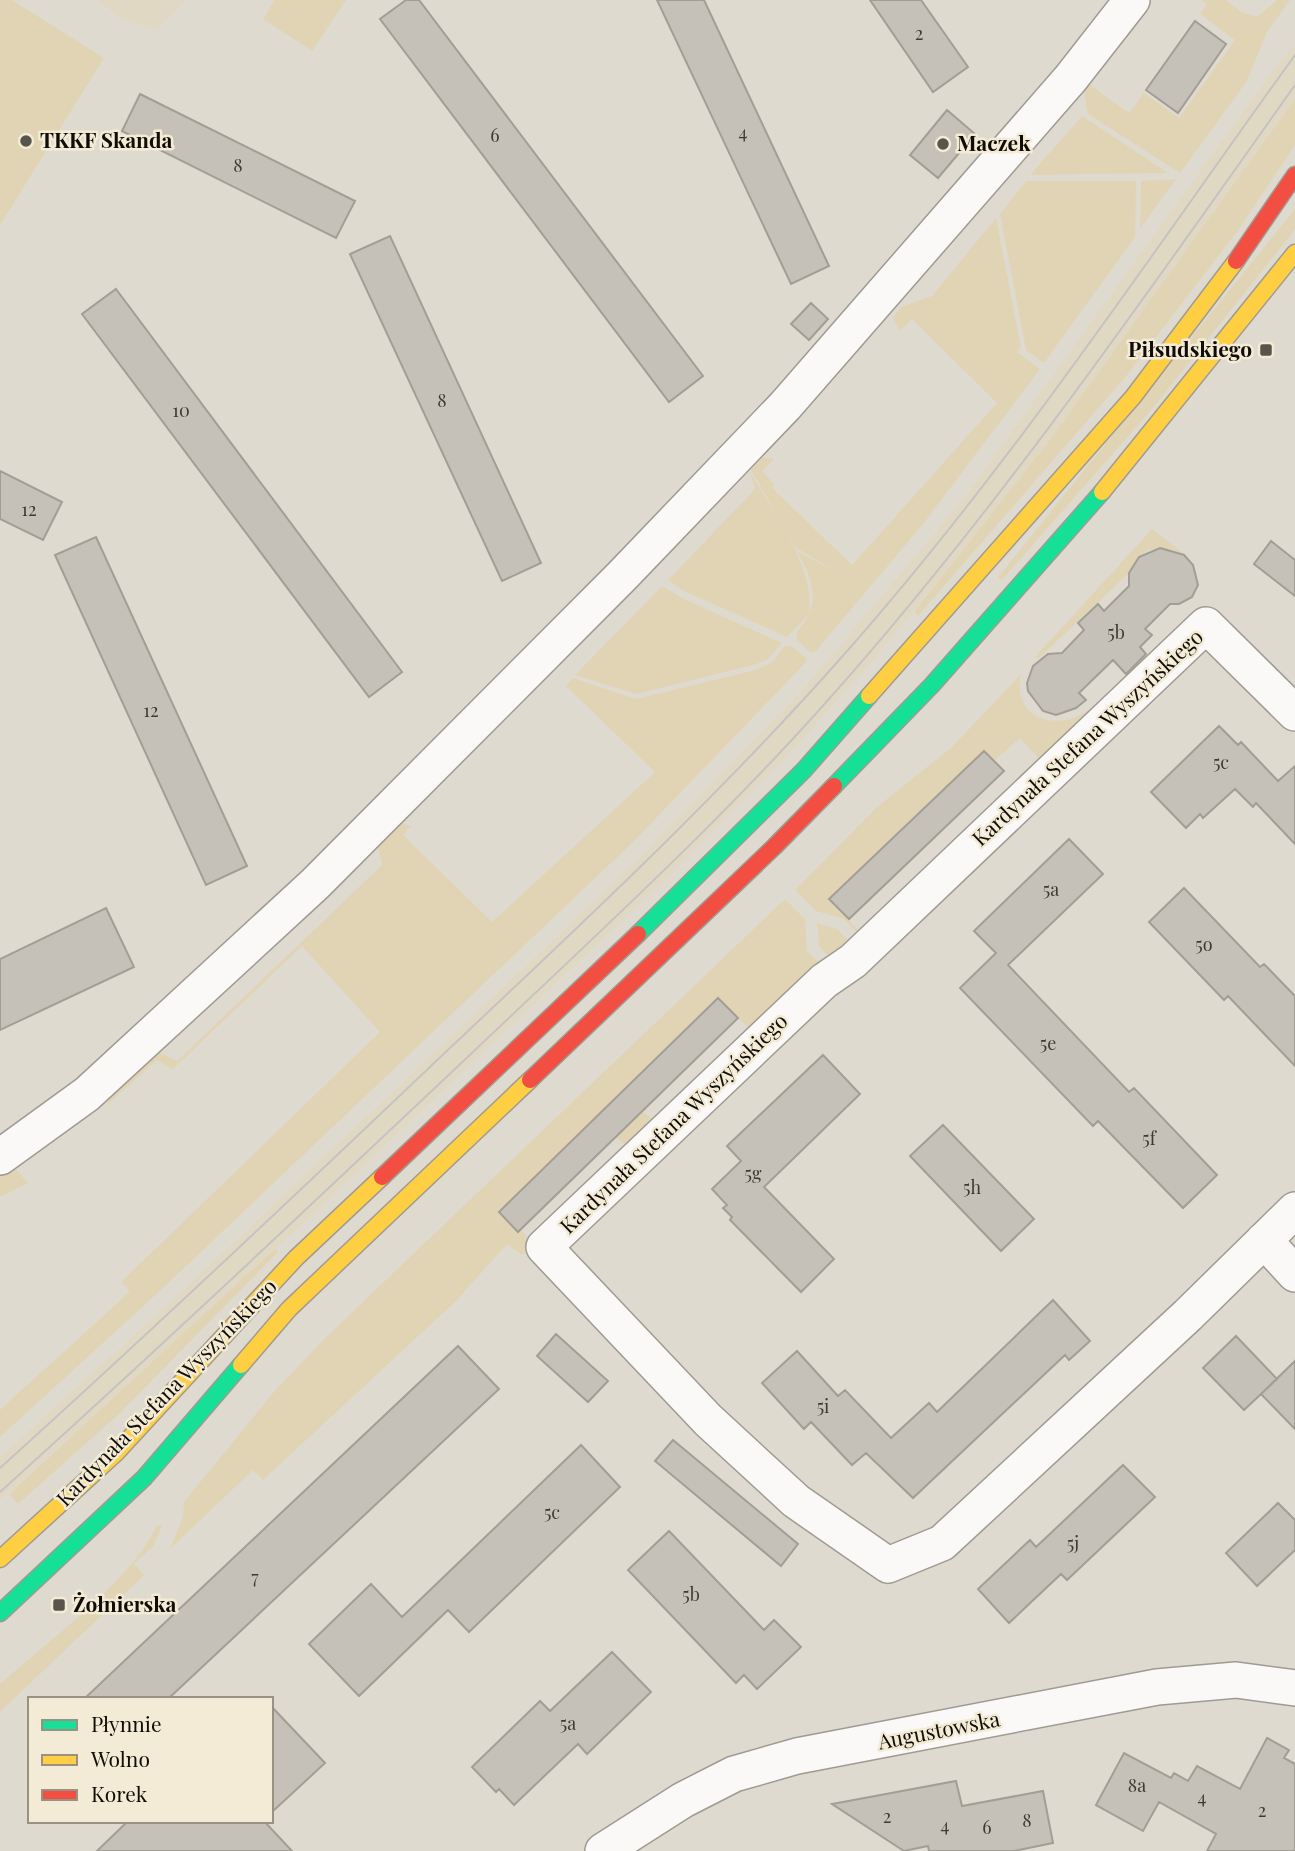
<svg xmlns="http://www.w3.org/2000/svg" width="1295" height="1851" font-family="'Playfair Display',serif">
<rect width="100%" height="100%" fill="#dfdacf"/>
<path fill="#e1d8c3" d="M97,0h90l-31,31 -36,-14z
M1295,45v54l-273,379 -153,187 -81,90 -122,124 -471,446 -195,175v-43l172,-156 470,-445 164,-170 159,-189 312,-432z"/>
<path fill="#e1d4b5" d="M0,0h12l92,58 -104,167z
M275,0h71l-34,51 -49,-32z
M1149,0l-62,83 42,30 15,-20 35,25 56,-78 -35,-26 7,-10 -6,-4h25l15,12 16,5 20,-17h13l-23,32 -20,49 -67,92 -92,-59 -6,-33z
M1295,99v46l-56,84 -112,146 -209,241 -4,-4 133,-168z
M1082,116l86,57 -138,2z
M1176,179l-36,50 1,-48z
M1026,181h110l-1,56 -91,126 -18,-13 -26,-136z
M1295,209v20l-5,7 -137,172 -151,172 -4,-3z
M996,218l25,129 -4,5 23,17 -117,155 -108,128h-5l-13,-12 -1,-7c26,-28 18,-50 1,-82l44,24 -46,-28 -46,-81 11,-9 14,2 -12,12 13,14 -3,3 80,77 145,-162 -85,-84 -12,12 -7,-13 8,-11 31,-11z
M749,470c23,40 67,97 60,144l-22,23 -103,-46 -16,-11 87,-91z
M1152,529l30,23 11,13 -20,-15h-24l-10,7 -10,16 -91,86 -3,-2z
M662,586l22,13 98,44 -15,17 -14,5 -117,29 -61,-19z
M785,646h6l15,12v4l-175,182 -469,445 -162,148v-27c43,-40 87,-78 130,-119l-9,-9 259,-250 -78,-86 -130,124 -15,-10 -47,42 2,7 -5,-11 50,-47 20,10 205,-196 -4,-18 21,-24 12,3 -8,9 89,87 163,-150 -89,-86 7,-8 63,21 119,-29 16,-7z
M1021,674c-10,48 41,59 72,33l5,5 -55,51 -23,-25 -26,23 -11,-10 -155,148 34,35 -3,1 -15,-16 -28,-8 -21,-21 82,-83 75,-60z
M785,899l20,20 2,32 14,14 -69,66 -35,-33 -95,94 35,32 -27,26 -35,-32 -96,94 19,20 3,-2 9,9v11l-8,5 -15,-11 -51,57 -193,179 -10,-10 -83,79 13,-32 1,-15 89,-109 49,-52z
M817,923l20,6 13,13 -21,15 -10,-11z
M36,1149l3,3 -25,15 14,16 -28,14v-28z
M275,1249l3,3 -158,161 -102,91 -9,-10z
M163,1524l-10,22 -19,18 10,11 -144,137v-28c50,-45 127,-99 157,-158z"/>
<path fill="#c5c1b8" stroke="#a29e95" stroke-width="2" d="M406,0h13l284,376 -34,26 -289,-383z
M657,0h47l125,266 -38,18z
M870,0h51l47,67 -35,25z
M1195,21l31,23 -48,69 -32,-23z
M140,94l215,107 -19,37 -214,-107z
M947,110l28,24 -37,44 -28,-23z
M390,236l151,327 -39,18 -152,-327z
M116,289l286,383 -33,25 -287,-383z
M811,303l17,16 -19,21 -18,-16z
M0,471l62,31 -19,38 -43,-21z
M96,537l151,329 -41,19 -151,-330z
M1271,541l24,19v36l-41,-32z
M1160,548l24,7 9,10 5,20 -6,12 -13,7h-9l-25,25 7,6 -12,12 6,7 -20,20 -13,-14 -34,33 7,7 -10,8 -20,7 -13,-4 -15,-20 -1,-8 6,-17 15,-12 14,-1 22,-23 -6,-7 20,-19 6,7 25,-25v-13l10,-16z
M1219,726l19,19 3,-3 37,39 17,-15v78l-39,-41 -3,4 -18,-18 -32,29 -3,-4 -14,14 -35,-36z
M984,751l20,20 -155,148 -20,-20z
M1069,839l34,35 -95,91 121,127 5,-4 83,87 -34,33 -85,-87 -5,5 -133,-138 36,-35 -22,-22z
M1184,888l76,79 4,-3 31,32v70l-67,-70 -4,4 -75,-78z
M106,908l28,59 -134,63v-71z
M718,998l20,20 -220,214 -19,-20z
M823,1055l37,39 -96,93 70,72 -33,33 -71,-72 2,-3 -9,-9 4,-3 -15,-16 29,-28 -14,-15z
M943,1125l91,94 -33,32 -91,-95z
M1053,1300l37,41 -21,19 -4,-5 -152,143 -47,-45 -14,12 -41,-43 -7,7 -42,-46 35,-32 41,45 7,-6 46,48 38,-35 8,9z
M556,1334l52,47 -20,21 -51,-46z
M1236,1336l41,43 -33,31 -41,-42z
M458,1346l41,43 -331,310h-84z
M1295,1361v68l-34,-35z
M673,1440l125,104 -17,22 -126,-105z
M581,1445l39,42 -151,145 -21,-22 -89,86 -50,-52 62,-60 31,33z
M1123,1465l32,32 -88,83 -6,-6 -52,49 -31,-34 52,-49 6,7z
M1278,1503l17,17v30l-38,36 -31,-33z
M669,1531l95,99 10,-10 27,27 -44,42 -13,-14 -8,8 -108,-113z
M612,1652l39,40 -64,62 -9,-10 -64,61 -15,-16 -3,3 -24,-25 68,-66 10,10z
M271,1706l54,57 -54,50z
M1267,1738l22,12 -5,8 11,6v87h-88l9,-17 -57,-32 -16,29 -47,-26 28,-52 47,25 3,-5 14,8 9,-15 43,23z
M956,1781l6,25 81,-15 10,52 -39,8h-85l-1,-5 -24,5 -72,-47z
M128,1821h136l28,30h-195z"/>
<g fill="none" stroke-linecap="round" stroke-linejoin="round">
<defs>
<path id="street" d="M1295,713l-89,-88 -353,336 -29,20 -280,266 164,173 88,81 92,64 54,-22 246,-228 107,-105
M0,1157l87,-63 228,-210 307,-308 163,-170 286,-328 61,-78
M1264,1240l31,34
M603,1851l80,-51 51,-26 63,-18 360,-69 79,-7 59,8"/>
<path id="fast" d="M834,786l98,-101 170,-193
M638,934l166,-164 65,-74
M0,1613l144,-135 97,-113"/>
<path id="slow" d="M1102,492l193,-239
M869,696l264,-299 103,-136
M241,1365l48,-56 241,-229
M0,1559l116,-106 180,-195 86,-81"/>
<path id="jam" d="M1236,261l59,-86
M530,1080l244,-233 60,-61
M382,1177l256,-243"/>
</defs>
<use href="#street" stroke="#9f9b93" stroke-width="38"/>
<use href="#fast" stroke="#9f9b93" stroke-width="19"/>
<use href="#slow" stroke="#9f9b93" stroke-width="19"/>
<use href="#jam" stroke="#9f9b93" stroke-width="19"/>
<use href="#street" stroke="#faf9f8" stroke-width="35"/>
<use href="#fast" stroke="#16e098" stroke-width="16"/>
<use href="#slow" stroke="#ffcf43" stroke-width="16"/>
<use href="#jam" stroke="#f24e42" stroke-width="16"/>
<path stroke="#c5c3c1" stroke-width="2" d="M0,1468c153,-138 303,-280 452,-422 136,-128 273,-256 396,-396 164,-186 302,-394 447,-595
M0,1492c160,-144 316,-292 473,-440 121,-115 245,-228 356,-353 171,-192 317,-404 466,-614"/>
</g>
<g fill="#58554c" stroke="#f3ebd5" stroke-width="2.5">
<circle cx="26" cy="141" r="7"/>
<circle cx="943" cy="144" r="7"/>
<rect x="1259" y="343" width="14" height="14" rx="3.5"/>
<rect x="52" y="1598" width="14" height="14" rx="3.5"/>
</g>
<g text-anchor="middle" stroke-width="5" stroke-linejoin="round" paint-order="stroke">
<g font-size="18" fill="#3d3a32">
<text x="919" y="40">2</text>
<text x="743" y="139">4</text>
<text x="495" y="142">6</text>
<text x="238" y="172">8</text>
<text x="442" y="407">8</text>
<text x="181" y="417">10</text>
<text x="29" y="516">12</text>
<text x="1116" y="639">5b</text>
<text x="151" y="717">12</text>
<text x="1221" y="769">5c</text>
<text x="1051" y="896">5a</text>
<text x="1204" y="951">5o</text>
<text x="1048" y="1050">5e</text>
<text x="1149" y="1145">5f</text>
<text x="753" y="1180">5g</text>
<text x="972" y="1194">5h</text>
<text x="823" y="1413">5i</text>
<text x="552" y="1519">5c</text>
<text x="1073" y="1550">5j</text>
<text x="255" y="1584">7</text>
<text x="691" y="1601">5b</text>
<text x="568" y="1730">5a</text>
<text x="1137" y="1792">8a</text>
<text x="1202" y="1804">4</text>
<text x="1262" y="1817">2</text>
<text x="887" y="1823">2</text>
<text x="1027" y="1827">8</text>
<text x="945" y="1832">4</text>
<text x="987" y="1834">6</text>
</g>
<g font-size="21" font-weight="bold" fill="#100d06" stroke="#f3ebd5" text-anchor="start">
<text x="40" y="148">TKKF Skanda</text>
<text x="957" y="151">Maczek</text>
<text x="1252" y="357" text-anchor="end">Piłsudskiego</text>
<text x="73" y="1612">Żołnierska</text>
</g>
<g font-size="21" fill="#100d06" stroke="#f3ebd5">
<text transform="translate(1088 738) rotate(-43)" y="7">Kardynała Stefana Wyszyńskiego</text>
<text transform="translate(674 1124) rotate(-44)" y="7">Kardynała Stefana Wyszyńskiego</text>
<text transform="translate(167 1393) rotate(-46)" y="7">Kardynała Stefana Wyszyńskiego</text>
<text transform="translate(939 1731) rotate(-11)" y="7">Augustowska</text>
</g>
</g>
<rect x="28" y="1697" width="245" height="126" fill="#f3ebd5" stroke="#989282" stroke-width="2"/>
<rect x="42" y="1720" width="35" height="10" fill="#16e098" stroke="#989282" stroke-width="2"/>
<text x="91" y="1732" font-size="21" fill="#100d06">Płynnie</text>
<rect x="42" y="1755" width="35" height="10" fill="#ffcf43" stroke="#989282" stroke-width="2"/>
<text x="91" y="1767" font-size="21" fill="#100d06">Wolno</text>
<rect x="42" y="1790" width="35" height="10" fill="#f24e42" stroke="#989282" stroke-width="2"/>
<text x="91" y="1802" font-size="21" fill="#100d06">Korek</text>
</svg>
